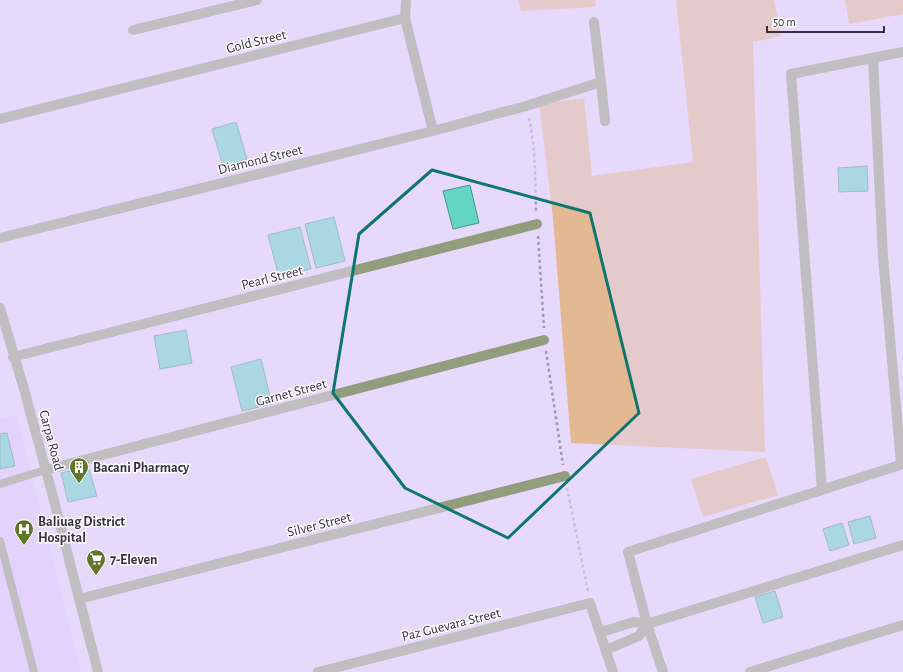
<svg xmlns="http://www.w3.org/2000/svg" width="903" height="672" font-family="'Alegreya Sans',sans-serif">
<rect width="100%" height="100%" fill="#e7d9fb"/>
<path fill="#ddc9fb" d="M16,415l65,257h-81v-253z"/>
<path fill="#e3b993" d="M518,0h77l1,7 -75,4z
M676,0h98l7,36 -28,6 12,410 -194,-9 -18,-225 -14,-114 45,-6 8,78 101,-14z
M845,0h58v14l-54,10z
M766,457l12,38 -75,22 -12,-38z"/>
<path fill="#63d5c5" stroke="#49978c" d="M236,122l11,37 -24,7 -11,-37z
M867,166l1,25 -29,1 -1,-24z
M470,185l9,38 -26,6 -10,-38z
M334,217l11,44 -29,7 -11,-44z
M300,227l11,42 -32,8 -11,-42z
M186,330l6,33 -32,6 -6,-33z
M261,359l11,45 -30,7 -11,-44z
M7,433l8,33 -15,3v-35z
M88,466l9,30 -29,6 -7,-29z
M870,516l6,22 -22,6 -6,-22z
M842,523l7,22 -19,6 -7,-22z
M775,591l8,26 -20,6 -8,-26z"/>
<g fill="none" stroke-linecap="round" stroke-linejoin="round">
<path stroke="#a397b5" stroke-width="2.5" stroke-dasharray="3 3" stroke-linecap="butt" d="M529,118c7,31 6,63 7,95
M538,236l6,92
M546,351l17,114
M567,488l21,103"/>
<path stroke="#929d7d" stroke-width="8" d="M0,484l45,-14
M0,541l34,131"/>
<path stroke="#929d7d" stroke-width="10" d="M405,18l1,-18
M594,22l7,60
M133,30l124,-30
M873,58l10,199 18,207
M0,119l405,-101 28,113
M0,238l433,-107 93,-25 75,-24 4,39
M13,357l524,-133
M45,470l499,-130
M822,490l-31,-416 112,-22
M79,599l486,-123
M601,632l33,-10 13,2 256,-79
M606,650l33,-14 8,-12
M318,672l272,-69 23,69
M663,672l-16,-48 -19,-72 275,-88
M750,672l153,-47"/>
<path stroke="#929d7d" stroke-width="10" d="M0,308l24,81 28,104 46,179"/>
</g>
<path d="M0 0H903V672H0ZM432,170l158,43 49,200 -131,125 -103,-50 -72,-95 26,-159z" fill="#e7d9fb" fill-opacity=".55" fill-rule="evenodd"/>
<path fill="none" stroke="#0f766e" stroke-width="3" stroke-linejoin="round" d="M432,170l158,43 49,200 -131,125 -103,-50 -72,-95 26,-159z"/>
<defs>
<symbol id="building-pin" viewBox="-11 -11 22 30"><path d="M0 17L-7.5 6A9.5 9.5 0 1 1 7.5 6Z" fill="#617627" stroke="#fff"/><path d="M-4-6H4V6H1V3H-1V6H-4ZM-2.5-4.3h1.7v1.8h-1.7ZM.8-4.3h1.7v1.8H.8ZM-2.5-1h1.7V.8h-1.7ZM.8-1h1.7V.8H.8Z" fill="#fff"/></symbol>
<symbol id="hospital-pin" viewBox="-11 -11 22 30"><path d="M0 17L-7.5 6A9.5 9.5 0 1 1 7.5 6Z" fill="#617627" stroke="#fff"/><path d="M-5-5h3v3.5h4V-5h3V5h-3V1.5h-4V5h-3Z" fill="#fff"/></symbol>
<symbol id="supermarket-pin" viewBox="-11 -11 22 30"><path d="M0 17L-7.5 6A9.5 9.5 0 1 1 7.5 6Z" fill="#617627" stroke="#fff"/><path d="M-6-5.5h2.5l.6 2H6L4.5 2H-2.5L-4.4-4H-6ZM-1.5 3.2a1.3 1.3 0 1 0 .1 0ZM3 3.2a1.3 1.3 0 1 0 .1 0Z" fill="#fff"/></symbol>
</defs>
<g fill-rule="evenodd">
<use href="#building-pin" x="68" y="456" width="22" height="30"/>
<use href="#hospital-pin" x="13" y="518" width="22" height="30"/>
<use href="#supermarket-pin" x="85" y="548" width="22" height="30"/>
</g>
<g text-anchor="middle" stroke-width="3" stroke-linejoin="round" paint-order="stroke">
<g font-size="14" fill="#382f45" stroke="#fff">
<text transform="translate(256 41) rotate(-14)" y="5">Gold Street</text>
<text transform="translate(260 159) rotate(-14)" y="5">Diamond Street</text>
<text transform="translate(272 277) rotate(-14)" y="5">Pearl Street</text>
<text transform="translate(291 392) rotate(-15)" y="5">Garnet Street</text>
<text transform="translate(52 440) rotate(75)" y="5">Carpa Road</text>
<text transform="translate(319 524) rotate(-14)" y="5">Silver Street</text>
<text transform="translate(451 624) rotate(-14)" y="5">Paz Guevara Street</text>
</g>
<g font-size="14" font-weight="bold" fill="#382f45" stroke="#fff" text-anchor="start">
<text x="93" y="472">Bacani Pharmacy</text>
<text x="38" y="526">Baliuag District<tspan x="38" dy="16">Hospital</tspan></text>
<text x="110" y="564">7-Eleven</text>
</g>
</g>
<path d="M767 26v6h117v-6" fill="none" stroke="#382f45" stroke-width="2"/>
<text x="773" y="26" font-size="12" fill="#382f45" stroke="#ffffff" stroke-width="3" paint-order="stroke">50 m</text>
</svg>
